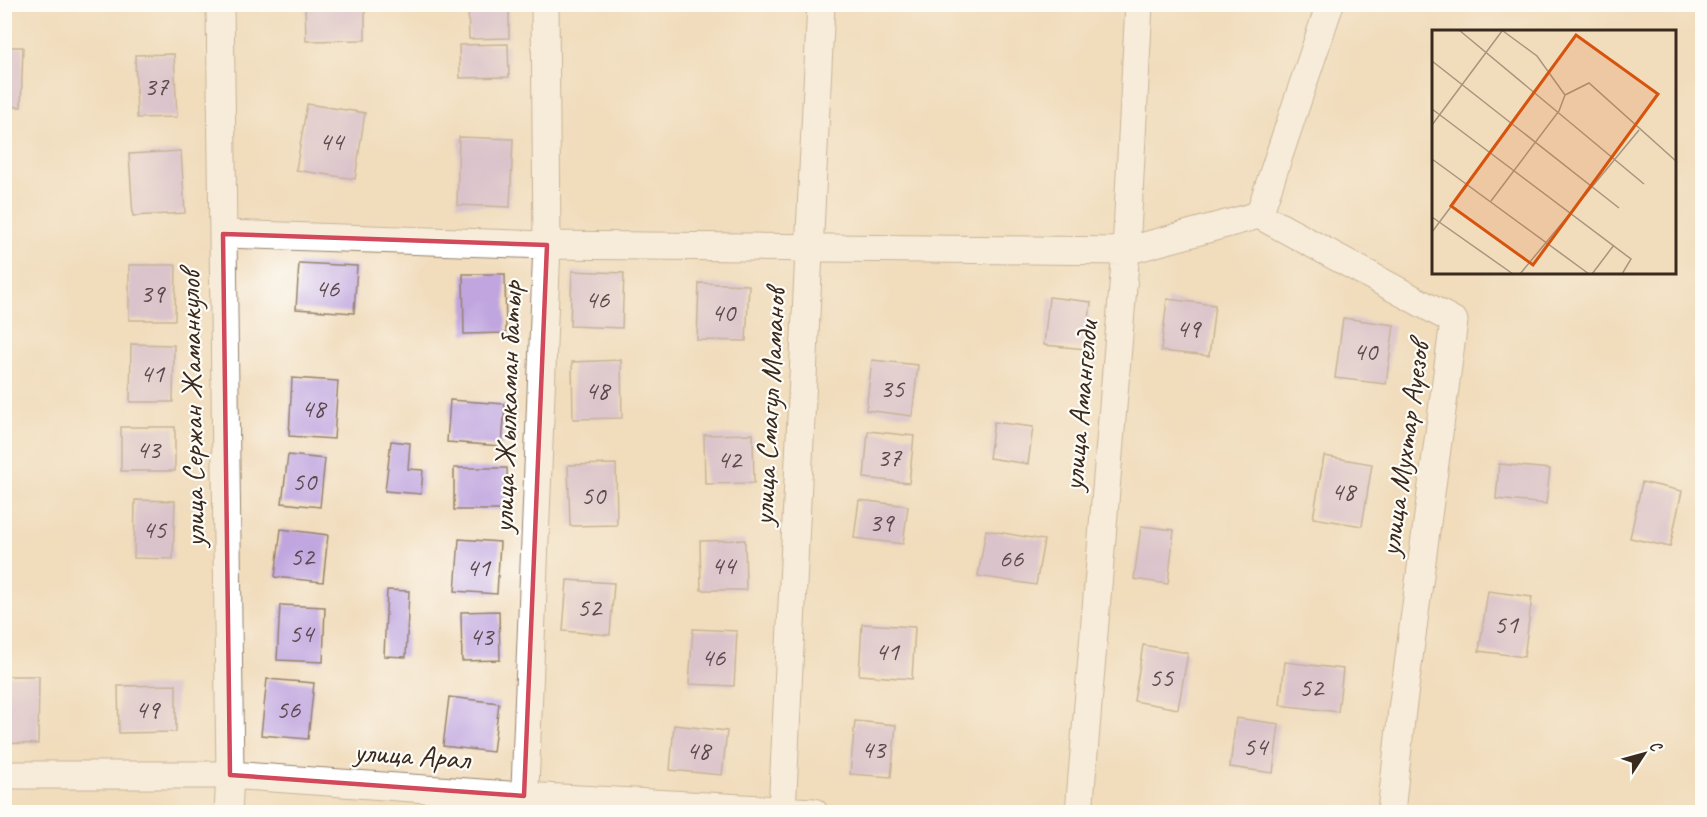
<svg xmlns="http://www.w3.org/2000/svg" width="1707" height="817" font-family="Caveat,sans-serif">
<rect width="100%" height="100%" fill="#fdfcf7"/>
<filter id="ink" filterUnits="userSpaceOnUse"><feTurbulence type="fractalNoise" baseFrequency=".0167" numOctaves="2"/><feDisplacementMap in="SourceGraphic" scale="12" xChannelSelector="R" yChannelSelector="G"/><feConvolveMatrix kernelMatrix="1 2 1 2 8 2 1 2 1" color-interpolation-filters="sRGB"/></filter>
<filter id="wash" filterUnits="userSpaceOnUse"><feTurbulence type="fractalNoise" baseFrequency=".008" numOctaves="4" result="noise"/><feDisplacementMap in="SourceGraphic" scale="24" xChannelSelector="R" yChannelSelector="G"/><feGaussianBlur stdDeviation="1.35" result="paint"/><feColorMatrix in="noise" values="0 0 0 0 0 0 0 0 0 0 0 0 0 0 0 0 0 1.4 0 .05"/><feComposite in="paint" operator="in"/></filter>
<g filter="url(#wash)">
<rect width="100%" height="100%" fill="#f1dcbc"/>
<g id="blocks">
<path fill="#c0a5df" d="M305,4h60v36l-59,1z
M468,4h41v34l-40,1z
M508,44l1,33 -49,1 -1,-33z
M4,47h19l-2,60 -17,-1z
M174,54l3,63 -40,1 -2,-63z
M307,104l58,9 -10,66 -59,-9z
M459,137l54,2 -3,68 -53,-2z
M181,151l4,62 -52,3 -4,-62z
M299,263l58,3 -3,47 -58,-4z
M129,265h47l-1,55h-46z
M572,271l52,2 -2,55 -52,-2z
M463,274h42l1,59 -42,1z
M699,283l50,2 -3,56 -49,-1z
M1049,297l42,5 -5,47 -42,-4z
M1167,299l48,6 -6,51 -48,-5z
M1343,318l51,7 -8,59 -51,-6z
M131,344l43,1 -1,57h-43z
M621,360l1,58 -49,1 -1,-57z
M872,360l46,5 -6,51 -46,-6z
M292,378l46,3 -4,58 -45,-3z
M450,400l55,4 -3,42 -55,-4z
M994,422l39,5 -5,37 -39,-6z
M121,427h54v44h-54z
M868,431l46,5 -5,47 -45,-5z
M753,434l1,49 -49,1 -1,-49z
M391,441l19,2 -2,26 15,1 -2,24 -36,-3z
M288,455l37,4 -5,48 -38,-4z
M1324,456l48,8 -10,62 -49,-8z
M616,464l1,61 -47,1 -2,-61z
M1499,464l51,5 -4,35 -50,-5z
M454,468h53l1,42h-54z
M1642,482l40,9 -12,56 -40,-9z
M135,500l40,1 -2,58 -39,-1z
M859,500l49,6 -5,38 -49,-6z
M1141,526l33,4 -6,54 -34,-5z
M281,529l47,6 -5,47 -48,-5z
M986,530l58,10 -8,45 -58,-9z
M459,539l41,3 -3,52 -42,-3z
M745,540l1,50h-45l-1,-49z
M567,580l47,3 -4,52 -47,-4z
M387,590l22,1 -3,66 -22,-1z
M1488,591l44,6 -8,60 -45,-6z
M280,605l45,2 -2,55 -46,-2z
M499,611l1,49 -38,1 -1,-49z
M862,624l53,3 -3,52 -53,-4z
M693,629l44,2 -3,55 -45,-2z
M1143,645l45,8 -10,56 -44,-8z
M1285,662l58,7 -5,43 -58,-7z
M4,676h35l-1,68 -34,-1z
M267,679l47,4 -6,56 -47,-4z
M176,685v47l-57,1 -1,-47z
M449,697l50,6 -6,49 -50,-6z
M1236,718l43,6 -6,49 -43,-6z
M855,721l41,4 -5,52 -41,-3z
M674,725l53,6 -5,44 -52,-5z
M280,807l44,1v4h-45z"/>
</g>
</g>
<g filter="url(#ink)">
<use href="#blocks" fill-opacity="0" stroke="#96836d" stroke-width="1.5"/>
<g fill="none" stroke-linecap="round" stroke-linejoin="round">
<defs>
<path id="minor" d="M220,4l10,771 -2,37
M1259,215l195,106 -52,389 -11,102
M1259,215l71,-211
M223,234l324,11 579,6 133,-36
M4,775h226l294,21 290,16
M524,812l23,-567 -2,-241
M782,812l39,-808
M1079,812l47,-561 13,-247"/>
</defs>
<use href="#minor" stroke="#96836d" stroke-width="29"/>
<use href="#minor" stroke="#fff" stroke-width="27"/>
</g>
</g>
<path d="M0 0H1707V817H0ZM223,234l324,11 -23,551 -294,-21z" fill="#f1dcbc" fill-opacity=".55" fill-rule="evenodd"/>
<path fill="none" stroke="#d1495b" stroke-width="4.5" stroke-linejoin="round" d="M223,234l324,11 -23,551 -294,-21z"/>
<g text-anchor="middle" stroke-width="4.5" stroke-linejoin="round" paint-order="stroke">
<g font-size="27" fill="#5c494e">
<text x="156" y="95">37</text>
<text x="331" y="150">44</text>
<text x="327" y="297">46</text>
<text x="152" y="302">39</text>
<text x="597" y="308">46</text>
<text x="723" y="321">40</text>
<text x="1188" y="337">49</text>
<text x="1365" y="360">40</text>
<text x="152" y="382">41</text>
<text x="892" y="397">35</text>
<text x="597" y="399">48</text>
<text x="313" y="417">48</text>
<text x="148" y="458">43</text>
<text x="889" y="466">37</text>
<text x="729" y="468">42</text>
<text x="304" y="490">50</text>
<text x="1343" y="500">48</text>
<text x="593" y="504">50</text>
<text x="881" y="531">39</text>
<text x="154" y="538">45</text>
<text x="302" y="565">52</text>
<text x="1011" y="567">66</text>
<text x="723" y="574">44</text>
<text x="478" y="576">41</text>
<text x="589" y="616">52</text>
<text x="1506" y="633">51</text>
<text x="301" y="642">54</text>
<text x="481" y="645">43</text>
<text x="887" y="660">41</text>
<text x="713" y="666">46</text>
<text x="1161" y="686">55</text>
<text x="1311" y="696">52</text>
<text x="147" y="718">49</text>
<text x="288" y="718">56</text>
<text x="1255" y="755">54</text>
<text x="873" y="758">43</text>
<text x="698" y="759">48</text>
</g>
<g font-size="30" fill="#3b2a1e" stroke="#fdfcf7">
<text transform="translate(1080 406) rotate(-85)" y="10">улица Амангелди</text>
<text transform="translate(507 407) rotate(-88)" y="10">улица Жылкаман батыр</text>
<text transform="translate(769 407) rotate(-87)" y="10">улица Смагул Маманов</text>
<text transform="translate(192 409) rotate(-91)" y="10">улица Сержан Жаманкулов</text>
<text transform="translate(1404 449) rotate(-82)" y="10">улица Мухтар Ауезов</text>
<text transform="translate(412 755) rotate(4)" y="10">улица Арал</text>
</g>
</g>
<g transform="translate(1432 30)">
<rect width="244" height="244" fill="#f1dcbc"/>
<path fill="none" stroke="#a8957d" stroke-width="1.5" d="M27,0l185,154M71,1l34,25 28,39M0,31l187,147M133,65l24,-12 88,79M0,79l199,150 -9,15M0,95l70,-94M0,129l157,115M59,171l68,-90 6,-16M0,187l81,57M0,202l36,-48M88,244l119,-144M160,244l22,-29"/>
<path fill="#d7540e" fill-opacity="0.15" stroke="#d7540e" stroke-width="3" d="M144,5l82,59 -125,171 -82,-59z"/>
<rect width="244" height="244" fill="none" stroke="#3b2a1e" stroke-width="3"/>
</g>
<rect width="1707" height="817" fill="none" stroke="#fdfcf7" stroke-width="24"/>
<g transform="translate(1644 754) rotate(54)" stroke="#fdfcf7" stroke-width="4.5" paint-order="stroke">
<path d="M0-4.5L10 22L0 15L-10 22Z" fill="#3b2a1e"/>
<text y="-9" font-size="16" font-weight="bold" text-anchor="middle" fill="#3b2a1e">С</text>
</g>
</svg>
